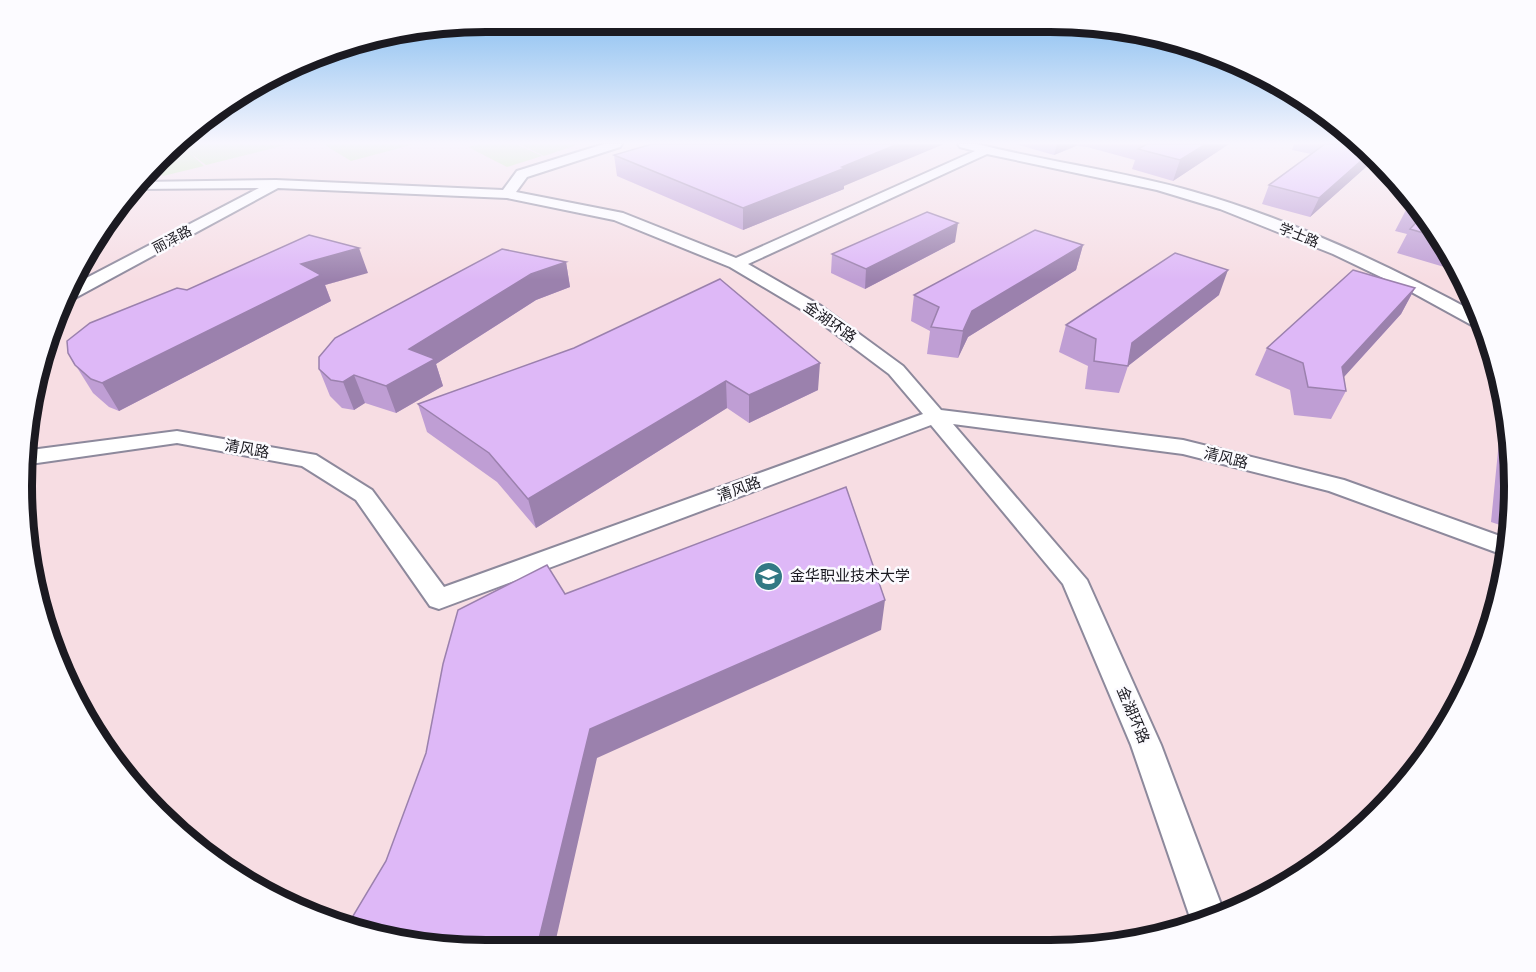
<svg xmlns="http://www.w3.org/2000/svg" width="1536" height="972" font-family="Georgia,'Noto Sans SC',serif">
<rect width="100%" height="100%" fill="#efecfc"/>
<path fill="#f7dde3" d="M180,144h1146l48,11 45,48 48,77 32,85 15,90 -3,91 -21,89 -37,83 -53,74 -67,63 -78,48 -85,32 -90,15 -654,-3 -118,-32 -128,-79 -97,-117 -46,-113 -15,-150 24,-120 71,-133z"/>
<path fill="#cde7b1" d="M190,144h40l8,5 -6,-5 54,1 -80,20 -16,-12 14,13 -41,10 -9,-8 23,-21z
M323,144h92l-64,17z
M477,144h39l26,12 -35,11 -39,-20z
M519,144h55l3,1 -33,11z"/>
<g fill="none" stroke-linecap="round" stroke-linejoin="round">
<defs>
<path id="street" d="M604,144h18l-2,3 -93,30 -11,15 107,21 113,45 239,-107 -15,-4 -2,-3h19c71,18 144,27 214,47 102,29 197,74 289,124l5,14 -8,-1 -71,-39 -73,-35 -113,-45 -63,-19 -170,-36 -239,110 73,42 82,60 38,44 242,30 161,40 167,60 -2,17 -180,-66 -146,-37 -230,-30 134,156 74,165 64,170 -32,11 -62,-181 -68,-161 -132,-159 -492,184 -9,-3 -74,-106 -54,-34 -125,-23 -154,22v-14l154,-20 139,24 56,35 72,97 479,-173 -34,-40 -80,-60 -79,-47 -116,-47 -107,-22 -229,-10 -203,110h-9l7,-13 186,-97 -127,1 7,-7 137,-2 227,10 14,-19z"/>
</defs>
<use href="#street" stroke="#8d899c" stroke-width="4"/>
<use href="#street" fill="#fff" fill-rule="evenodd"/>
</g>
<path fill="#bf9ed4" d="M1015,144h214l-56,37 -41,-12 3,-9 -48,-13 -11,-1 -22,9z
M1294,144h70l27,29 -25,-6 -56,50 -48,-13 7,-19 42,-31 -19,-4z
M614,155l230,31v3l-101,41 -126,-54z
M1419,203l37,60 -5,6 -54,-16 10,-19 -12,-3 12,-23z
M955,242l-90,47 -34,-16 1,-19z
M1083,245l-7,25 -108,67 -10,21 -31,-4 3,-23 -19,-10 3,-26z
M566,262l4,25 -34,13 -100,64 7,22 -47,27 -31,-10 -11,7 -12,-2 -12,-12 -11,-27z
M368,273l-43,12 6,16 -212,110 -10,-4 -16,-14 -25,-40z
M1415,288l-14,26 -57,63 2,14 -15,28 -37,-4 -4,-25 -35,-15 12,-27z
M1219,295l-91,71 -9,27 -34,-4 3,-23 -29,-14 7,-27z
M574,348l244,42 -69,33 -22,-15 -191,120 -39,-46 -70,-50 -9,-28z
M1509,426l5,29 -2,74 -21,-7 8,-81z"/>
<path fill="#9b81ad" d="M898,144h46l-100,42v3l-101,41v-22z
M1057,144h20l-1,2 -22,9z
M1206,144h23l-56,37 7,-21z
M1371,152l1,1 -6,14 -56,50 9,-19z
M958,223l-3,19 -90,47 1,-20z
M1083,245l-7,25 -108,67 -10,21 5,-27 9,-20z
M359,248l9,25 -43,12 6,16 -212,110 -17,-28 199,-119z
M566,262l4,25 -34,13 -100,64 7,22 -47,27 -10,-27 23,-37 122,-75z
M1228,270l-9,25 -91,71 4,-23z
M1415,288l-14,26 -69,76 10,-23z
M820,363l-2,27 -69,33v-28z
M354,375l11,28 -11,7 -11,-28z
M726,381l1,27 -191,120 -8,-29z
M885,600l-4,30 -284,128 -43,190h-18l54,-219z"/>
<path fill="#deb8f7" stroke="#9b81ad" stroke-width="1.5" d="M652,144h246l-56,23 3,1 -102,40 -129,-53z
M1147,144h59l-26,16 -42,-11z
M1325,144h39l7,8 -52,46 -50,-13z
M1416,199l3,4 6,10 -18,-5z
M927,212l31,11 -92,46 -34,-15z
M1425,213l16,25 -31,-9z
M1035,230l48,15 -111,66 -9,20 -32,-4 8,-20 -25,-12z
M309,235l50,13 -58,16 20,11 -219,108 -11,-4 -16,-14 -7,-12 -1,-12 23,-18 87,-35 10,2z
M502,249l64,13 -35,12 -122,75 26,10 -49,27 -32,-11 -11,7 -12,-2 -12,-11v-12l16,-19z
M1175,253l53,17 -96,73 -4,23 -34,-5 2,-22 -30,-14z
M1353,270l62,18 -73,79 4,24 -38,-4 -5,-24 -36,-15z
M720,279l100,84 -71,32 -23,-14 -198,118 -39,-46 -71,-49 156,-56z
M1512,445l2,10 -1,46 -5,-1z
M846,487l39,113 -295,129 -51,210 -3,9 -110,-1 -79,-21 39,-65 40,-108 17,-89 15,-54 89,-45 18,29z"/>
<linearGradient id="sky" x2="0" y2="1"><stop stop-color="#81bbef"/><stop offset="0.51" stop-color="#f8f6fe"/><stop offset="1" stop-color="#f8f6fe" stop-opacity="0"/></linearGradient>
<rect width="1536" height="280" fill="url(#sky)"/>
<defs>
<symbol id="university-disc" viewBox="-11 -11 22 22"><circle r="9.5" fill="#327984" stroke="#fcfbff"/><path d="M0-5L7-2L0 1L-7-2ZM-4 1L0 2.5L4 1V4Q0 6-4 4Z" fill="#fff"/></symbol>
</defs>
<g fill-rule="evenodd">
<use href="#university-disc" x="752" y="560" width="33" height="33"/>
</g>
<g text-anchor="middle" stroke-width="5" stroke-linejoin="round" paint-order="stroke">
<g font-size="14" fill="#1b1a21" stroke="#fcfbff">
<text transform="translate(1299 235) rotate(22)" y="5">学士路</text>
<text transform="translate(172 239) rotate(-28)" y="5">丽泽路</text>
</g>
<g font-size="15" fill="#1b1a21" stroke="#fcfbff">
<text transform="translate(830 322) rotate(35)" y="5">金湖环路</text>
<text transform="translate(247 449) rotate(10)" y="5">清风路</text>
<text transform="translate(1226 458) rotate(14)" y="5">清风路</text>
<text transform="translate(739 489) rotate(-20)" y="5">清风路</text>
<text transform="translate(1133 715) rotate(67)" y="5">金湖环路</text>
</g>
<g font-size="15" fill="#1b1a21" stroke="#fcfbff" text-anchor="start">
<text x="790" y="581">金华职业技术大学</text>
</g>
</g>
<path d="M0 0H1536V972H0ZM486 32H1050A454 454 0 0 1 1504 486V486A454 454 0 0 1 1050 940H486A454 454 0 0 1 32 486V486A454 454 0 0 1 486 32Z" fill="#fcfbff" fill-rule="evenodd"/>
<path fill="none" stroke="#1b1a21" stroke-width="8" d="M486 32H1050A454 454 0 0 1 1504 486V486A454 454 0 0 1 1050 940H486A454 454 0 0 1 32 486V486A454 454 0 0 1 486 32Z"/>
</svg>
